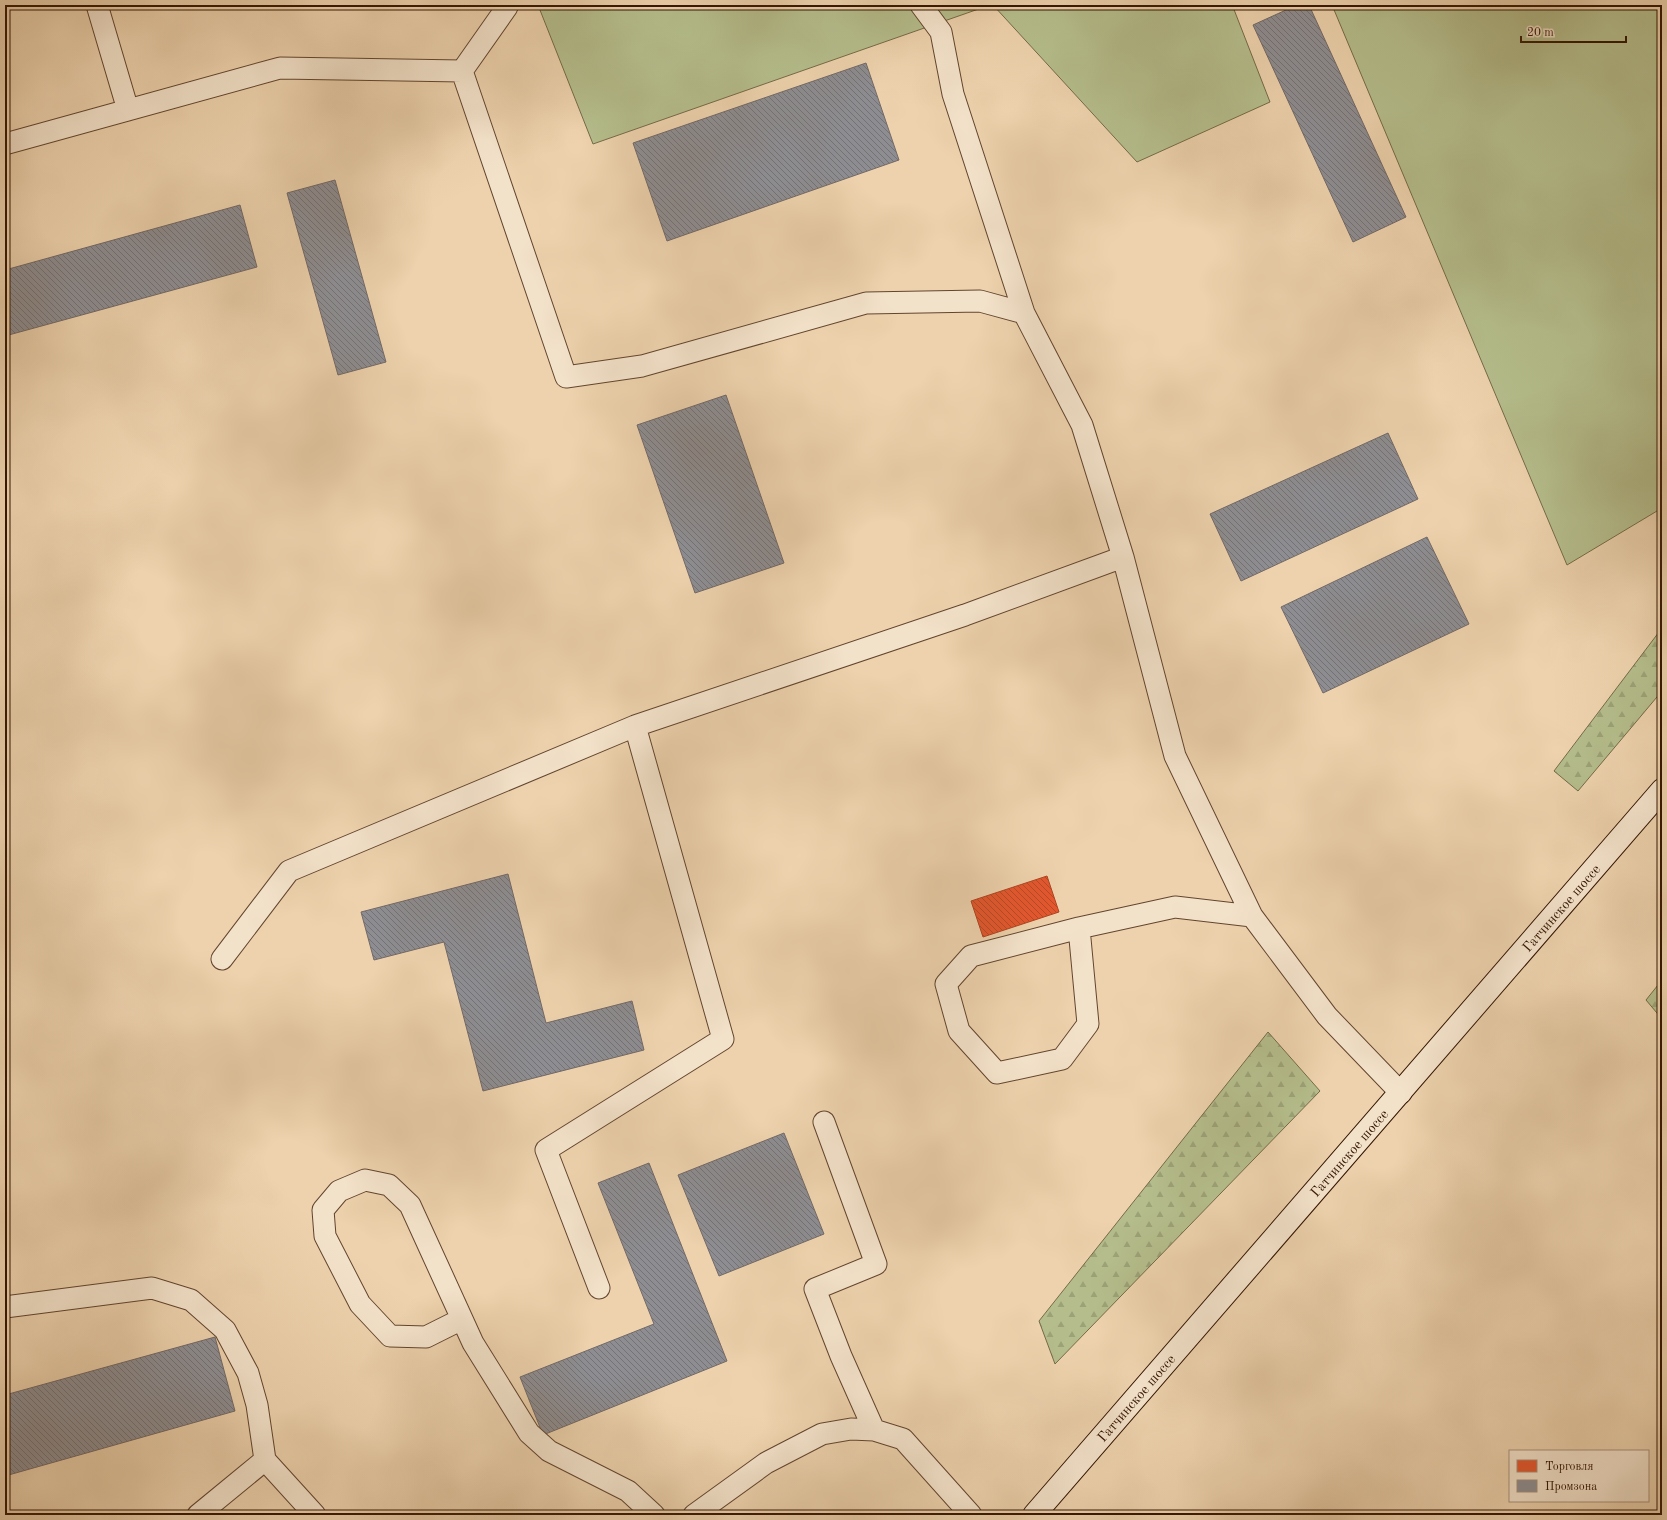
<svg xmlns="http://www.w3.org/2000/svg" width="1667" height="1520" font-family="'Old Standard TT',serif">
<defs>
<pattern id="forest-firs" width="22" height="20" patternUnits="userSpaceOnUse"><rect width="22" height="20" fill="#b5bd8c"/><path d="M5 1l3.5 6h-7zM16 11l3.5 6h-7z" fill="#9ca277"/></pattern>
<pattern id="shops-back-hatch" width="6" height="6" patternUnits="userSpaceOnUse"><rect width="6" height="6" fill="#e4572e"/><path d="M-1 5l2 2M0 0l6 6M5-1l2 2" fill="none" stroke="#ba4725"/></pattern>
<pattern id="industry-back-hatch" width="6" height="6" patternUnits="userSpaceOnUse"><rect width="6" height="6" fill="#8d8d92"/><path d="M-1 5l2 2M0 0l6 6M5-1l2 2" fill="none" stroke="#747275"/></pattern>
</defs>
<rect width="100%" height="100%" fill="#edd2ad"/>
<filter id="stains"><feTurbulence type="fractalNoise" baseFrequency=".005" numOctaves="4"/><feColorMatrix values="0 0 0 0 .2 0 0 0 0 .09 0 0 0 0 .02 0 0 0 .5 -.17"/></filter>
<radialGradient id="worn" r=".72"><stop offset=".6" stop-color="#630" stop-opacity="0"/><stop offset="1" stop-color="#630" stop-opacity=".3"/></radialGradient>
<path fill="url(#forest-firs)" stroke="#756a48" d="M1662,628v63l-84,100 -24,-20z
M1662,980v39l-16,-19z
M1268,1032l52,59 -265,273 -16,-43z"/>
<path fill="#b5bd8c" stroke="#756a48" d="M538,5h452l-397,139z
M993,5h245l-5,2 37,95 -133,60z
M1332,5h330v503l-95,57z"/>
<path fill="url(#shops-back-hatch)" stroke="#b04421" d="M1047,876l12,36 -76,25 -12,-36z"/>
<path fill="url(#industry-back-hatch)" stroke="#736967" d="M1297,5h12l97,212 -53,25 -100,-217z
M866,63l33,97 -232,81 -34,-98z
M335,180l51,182 -48,13 -51,-182z
M240,205l17,62 -252,69v-66z
M726,395l58,168 -89,30 -58,-168z
M1388,433l30,66 -177,82 -31,-67z
M1427,537l42,87 -146,69 -42,-86z
M508,874l38,149 86,-22 12,49 -161,41 -39,-149 -70,18 -13,-48z
M784,1133l40,101 -105,42 -41,-101z
M649,1163l78,198 -184,74 -23,-58 134,-53 -56,-141z
M215,1337l20,74 -230,65v-81z"/>
<g fill="none" stroke-linecap="round" stroke-linejoin="round">
<defs>
<path id="service" d="M97,5l31,105
M507,5v2l-45,64 104,306 76,-11 224,-63 114,-2 44,12
M921,5l20,27 12,62 71,219 58,112 41,132 52,199 77,160 75,100 74,77
M5,144l275,-76 182,3
M1079,928l9,96 -26,35 -65,14 -38,-42 -13,-47 25,-28 108,-28 96,-21 77,9
M222,959l67,-88 346,-145 330,-111 158,-58
M824,1122l52,142 -61,25 26,67 33,74
M599,1288l-53,-138 177,-111 -88,-313
M5,1307l147,-19 39,12 34,30 23,43 9,32 8,55 50,55
M462,1319l-36,18 -36,-1 -30,-32 -35,-68 -2,-26 16,-19 26,-11 24,5 21,20 63,138 56,90 20,18 79,40 26,24
M198,1515l67,-55
M694,1515l72,-52 56,-29 29,-5 23,1 29,9 68,76"/>
<path id="secondary" d="M1034,1515l628,-725"/>
</defs>
<use href="#service" stroke="#63452e" stroke-width="23"/>
<use href="#secondary" stroke="#351603" stroke-width="24"/>
<use href="#service" stroke="#f3e2ca" stroke-width="21"/>
<use href="#secondary" stroke="#f3e2ca" stroke-width="22"/>
</g>
<g text-anchor="middle" stroke-width="4" stroke-linejoin="round" paint-order="stroke">
<g font-size="14" fill="#351603" stroke="#f3e2ca">
<text transform="translate(1561 908) rotate(-49)" y="5">Гатчинское шоссе</text>
<text transform="translate(1349 1153) rotate(-49)" y="5">Гатчинское шоссе</text>
<text transform="translate(1136 1398) rotate(-49)" y="5">Гатчинское шоссе</text>
</g>
</g>
<rect width="1667" height="1520" fill="none" stroke="#edd2ad" stroke-width="20"/>
<rect x="6" y="6" width="1655" height="1508" fill="none" stroke="#351603" stroke-width="2"/>
<rect x="10" y="10" width="1647" height="1500" fill="none" stroke="#351603"/>
<rect x="1509" y="1450" width="140" height="52" fill="#f3e2ca" stroke="#a7907a"/>
<rect x="1517" y="1460" width="20" height="12" fill="#e4572e" stroke="#a7907a"/>
<text x="1545" y="1470" font-size="12" fill="#351603">Торговля</text>
<rect x="1517" y="1480" width="20" height="12" fill="#8d8d92" stroke="#a7907a"/>
<text x="1545" y="1490" font-size="12" fill="#351603">Промзона</text>
<path d="M1521 36v6h105v-6" fill="none" stroke="#351603" stroke-width="2"/>
<text x="1527" y="36" font-size="12" fill="#351603" stroke="#f3e2ca" stroke-width="3" paint-order="stroke">20 m</text>
<rect width="100%" height="100%" filter="url(#stains)"/>
<rect width="100%" height="100%" fill="url(#worn)"/>
</svg>
